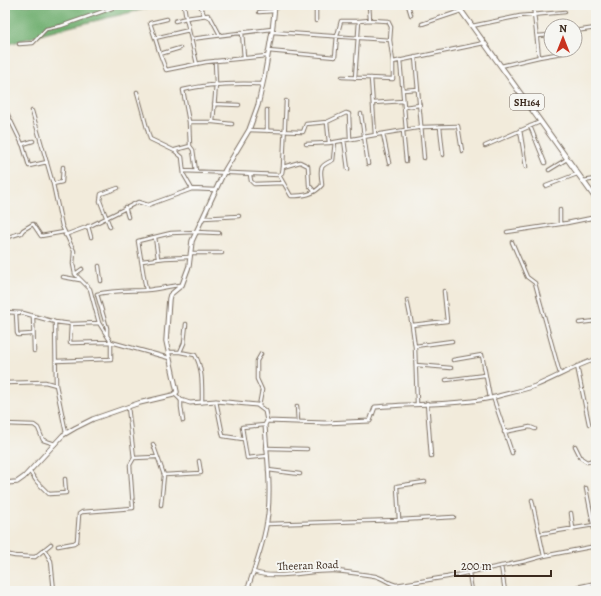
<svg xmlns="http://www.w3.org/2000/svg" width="601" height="596" font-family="Alegreya,serif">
<rect width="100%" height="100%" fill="#f6f6f2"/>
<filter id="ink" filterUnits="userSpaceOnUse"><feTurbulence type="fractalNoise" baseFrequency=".025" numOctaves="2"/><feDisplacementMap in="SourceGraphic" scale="8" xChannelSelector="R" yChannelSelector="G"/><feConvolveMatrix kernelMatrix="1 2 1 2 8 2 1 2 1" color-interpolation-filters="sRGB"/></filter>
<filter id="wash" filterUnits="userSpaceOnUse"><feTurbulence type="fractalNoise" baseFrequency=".012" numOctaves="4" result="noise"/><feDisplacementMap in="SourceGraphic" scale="16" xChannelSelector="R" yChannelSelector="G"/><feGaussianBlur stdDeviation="0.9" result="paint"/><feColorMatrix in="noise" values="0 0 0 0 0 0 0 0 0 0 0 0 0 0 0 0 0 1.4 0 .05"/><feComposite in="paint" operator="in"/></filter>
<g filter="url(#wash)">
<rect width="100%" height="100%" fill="#f2ebdb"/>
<path fill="#70af70" stroke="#566c47" d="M5,5h157l-93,22 -64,18z"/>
</g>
<g filter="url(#ink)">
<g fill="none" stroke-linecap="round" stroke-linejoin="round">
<defs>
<path id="minor" d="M200,5l4,10 7,3 9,17
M408,5l3,10
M533,5l6,52
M259,12l15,-1
M208,15l-22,3 5,21 81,-10
M167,19l-17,4 5,15 34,-8
M370,20l18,1 3,6 -1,13
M175,21l11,-3 -2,-13
M316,21v-16
M422,24l39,-13
M472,26l48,-10 45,-4
M575,31l21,-3
M242,32l2,26
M272,32l118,8 3,22 91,-19
M537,36l14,-1
M155,38l5,16
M191,39l6,25
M19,44l14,-1 13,-14 15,-3 60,-21
M180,48l-20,6 6,16 40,-8 61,-6
M268,51l67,6 2,-21 4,-15h18
M415,57l9,101
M400,60l6,70
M215,61l1,23 -3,38h-24l-6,-32c26,-7 53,-7 79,-6
M501,66l38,-9 23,-4
M342,77l51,2v-17
M355,78l4,-57 11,-1 -1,-15
M371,78l4,57 48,-8 35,-1 4,25
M403,90l15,-1
M137,92l13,47 25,12 7,6 2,18 8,14
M373,103l30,-2
M214,104l25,1
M404,107l16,-2
M267,110v21
M32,111l21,73 9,42 12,25 -1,13 2,10 15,15 9,34 12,19 58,16
M5,112l2,1 16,33 6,20 18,-4
M361,114l7,50
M189,122l1,24 3,4 3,21
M213,122l19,2
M327,122l2,21
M530,126l15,37
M440,127l3,28
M249,130l54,2 3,-8 21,-2 19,-9 3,1 1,25
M520,130l6,37
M403,131l3,30
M383,134l6,29
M344,140l4,29
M23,144l10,-3
M306,144l23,-1 46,-8
M485,146l55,-24
M175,150l15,-4
M283,167l17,-5 8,4 1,19 5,6
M549,170l18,-11
M184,171l95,4 3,-2 1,-6 3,-66
M250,175l1,6 3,3 29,-1
M279,175l12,21c12,0 23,-1 31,-11 -1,-16 -5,-18 11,-25l2,-18
M583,181l13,-2
M53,184l9,-2 1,-15
M546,186l31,-12
M125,207l3,10
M560,210v14
M203,218l36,-2
M88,226l3,11
M110,227l-10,-26 1,-7 17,-6
M507,232l60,-9 29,-6
M65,235l27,-10 46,-23 10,3 44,-16 23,1
M155,237l3,21
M5,238l16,-5 2,-3 10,-6 8,12 23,-4
M512,242l15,35 8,6 25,91
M190,253h32
M142,261l23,-3 25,-1
M99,266l2,15
M75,274l7,-5
M63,277l17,3
M146,290l-8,-49 33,-8 25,-1 23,1
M407,300l5,25 3,22 2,56
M5,312l18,1 32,9 16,2 28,-1
M16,313l1,20 1,2 14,-1
M33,316l1,35
M55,322l1,63 10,48
M579,323l17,-2
M412,325l35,-4 -3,-30
M107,335v-7l-10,-34c17,-4 33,-3 50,-4 11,-1 23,-4 34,-5
M415,346l37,-5
M169,352h11l15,3c8,13 7,32 7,47
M180,352l4,-9 2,-19
M453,360l29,-5 8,43
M56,361l55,-2v-17l-41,1 1,-19
M416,365l35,3
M577,366l12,58
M446,380l39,-5
M5,383l40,-1 11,3
M493,397l19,56
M181,400v7l2,14
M216,401l7,35 20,3
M427,403l4,53
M259,406l3,-16 -5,-11v-18l4,-7
M297,406l1,16
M5,424l29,1 4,3 5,12 12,4
M265,425l-23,2 5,31 20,-2
M504,432l26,-5 5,2
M153,444l11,31 -3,30
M575,446l6,12 6,4 9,-3
M266,448l41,1
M134,458l22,-1
M268,470l32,4
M30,472l7,10 12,12 17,-1 -1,-14
M164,475l37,-2 -2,-12
M586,488l10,51
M532,500l12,56
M571,513l2,16
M399,520l-2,-34 28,-4
M266,524l133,-4 55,-3
M539,534l55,-9
M58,546l16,-3 3,-2 2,-27 3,-2 51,-4 -3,-43 4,-7 -6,-51
M44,549l7,12 3,30
M5,554l10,2 20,1 16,-13
M501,566l4,25
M254,572c21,8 57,-2 80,-1 14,1 27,3 41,5 8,2 13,7 21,9l51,-8 79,-16 18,-5 52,-10
M469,573l3,18
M558,591l38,-8"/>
<path id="tertiary" d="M175,394l6,6 9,3 26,-2 41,4 8,6 2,10
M267,421l58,2 45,-2 5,-14c38,-4 78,-1 116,-9 14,-4 30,-7 44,-12 20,-8 40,-20 61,-27
M247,591c8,-25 18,-51 21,-77 3,-29 -1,-59 -3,-89l2,-4"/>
<path id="secondary" d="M5,483l12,-1 7,-5 39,-42 12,-7 18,-9 46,-16 34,-8 4,-3 -11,-51 3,-42 1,-4 12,-10 7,-19 3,-25 33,-71 24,-40 9,-25 6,-27 8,-46 3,-27"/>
<path id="primary" d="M457,5l139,194"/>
</defs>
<use href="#minor" stroke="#7b6e60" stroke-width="4.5"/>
<use href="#tertiary" stroke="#7b6e60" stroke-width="5"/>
<use href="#secondary" stroke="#7b6e60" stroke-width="5.5"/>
<use href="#primary" stroke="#7b6e60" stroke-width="6"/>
<use href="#minor" stroke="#fff" stroke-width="2.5"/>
<use href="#tertiary" stroke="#fff" stroke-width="3"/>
<use href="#secondary" stroke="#fff" stroke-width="3.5"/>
<use href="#primary" stroke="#fff" stroke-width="4"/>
</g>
</g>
<g text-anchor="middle" stroke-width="4" stroke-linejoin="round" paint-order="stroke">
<rect fill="#f6f6f2" stroke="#73675e" stroke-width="1" x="510" y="94" width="34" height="16" rx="3"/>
<g font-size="10" font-weight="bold" fill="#3b2a1e">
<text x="527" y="106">SH164</text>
</g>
<g font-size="11" fill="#3b2a1e" stroke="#f6f6f2">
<text transform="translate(308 565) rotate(-2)" y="4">Theeran Road</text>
</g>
</g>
<rect width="601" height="596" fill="none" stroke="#f6f6f2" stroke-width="20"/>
<g transform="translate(563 38)"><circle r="19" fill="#f6f6f2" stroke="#aba49d"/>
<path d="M0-3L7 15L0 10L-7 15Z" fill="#c8321e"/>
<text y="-6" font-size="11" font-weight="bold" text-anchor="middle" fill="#3b2a1e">N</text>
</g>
<path d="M455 570v6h96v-6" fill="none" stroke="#3b2a1e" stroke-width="2"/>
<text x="461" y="570" font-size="12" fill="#3b2a1e" stroke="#f6f6f2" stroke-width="3" paint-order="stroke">200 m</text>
</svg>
